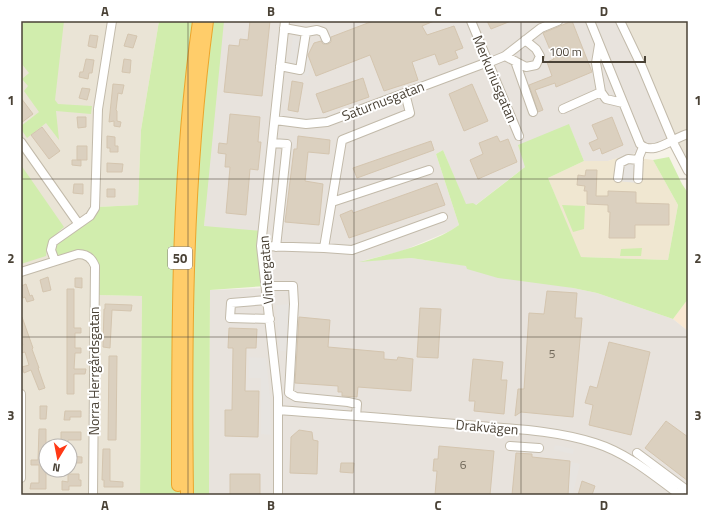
<svg xmlns="http://www.w3.org/2000/svg" width="709" height="516" font-family="'Titillium Web',sans-serif">
<rect width="100%" height="100%" fill="#f6f2e8"/>
<path fill="#eae4d6" fill-rule="evenodd" d="M21,21h138l-18,109 -3,75 -41,2 -1,8 -18,10 -5,32 20,2 4,36 45,1 -2,199h-119zM46,446h24v24h-24z
M616,21h72v152z"/>
<path fill="#f9e8d2" d="M688,299v32l-15,-12z"/>
<path fill="#e8e3dd" d="M221,21h396l11,19 43,103 -63,18h-24l-15,-36 -44,42 -57,44 -25,-61 -7,4 23,71 -9,6 -48,20 -40,10 49,-3 58,8 128,27 76,26 15,12v164h-479l1,-205 56,-2 -62,-62 11,-157z"/>
<path fill="#f0e7d1" d="M624,156l29,4 25,45 -10,55 -88,-3 -32,-79 36,-17h24z"/>
<path fill="#d1edad" d="M26,21h38l-9,79 3,4 34,2 -1,8 -35,-3 3,29 -13,-17 -19,15 -6,-9v-3l18,-14 -15,-21 4,-5 -6,-7 7,-6 -8,-10v-38z
M159,21h65l-20,205 58,5 4,55 -56,4 -1,205h-69l2,-199 -46,-1 1,-29 -11,-12 -33,10c0,-5 -1,-12 1,-16 5,-15 29,-26 42,-33l1,-8 41,-2 3,-75z
M569,124l15,37 -36,17 33,79 87,3 10,-55 -25,-45 16,-3 13,27 6,9v106l-15,20 -76,-26 -24,-5 -75,-10 -31,-9 -1,-3 -55,-8 -52,4c31,-8 74,-18 100,-37l-23,-71 7,-4 23,54 7,-1 3,2 49,-38 -7,-22z
M21,165l43,62c-9,7 -17,17 -18,29l-25,8z
M562,205l23,1 -1,23 -11,3z
M642,248l-1,8h-21l1,-7z"/>
<path fill="#e7e4e0" d="M293,36l12,2 1,16 5,11 -3,11 -20,-3z
M639,160l-1,23 -22,-2v-17z
M294,304l-3,47h-11l-4,-46z
M249,357l17,1 4,39 1,38 -10,-1v-56h-12z
M307,398l41,4 -1,11 -40,-4z
M555,445l19,4 -1,5 -19,-4z
M571,462l9,2 -7,29h-5z"/>
<path fill="#dbd0bf" stroke="#d4c5af" d="M250,21h20l-8,75 -38,-4 5,-47 10,1 1,-7 8,1z
M373,21h61l-12,5 5,9 27,-9 9,22 -8,3 3,7 -19,7 -4,-11 -23,8 6,18 -34,11 -14,-36 -54,21 -8,-21 6,-12 7,-2 2,3h5l3,-2v-5z
M487,21h24l-20,8z
M572,21l20,51 -36,15 -1,-4 -20,7 8,20 -5,2 -9,-27 23,-9 -5,-14 7,-3 -11,-26z
M128,34l9,2 -4,12 -9,-2z
M90,35l8,1 -2,12 -8,-2z
M86,59l8,1 -2,13h-3l-1,6 -9,-2 1,-5h3z
M124,59l7,1 -1,13 -8,-1z
M363,78l6,19 -46,16 -7,-19z
M292,81l11,2 -5,29 -10,-2z
M113,84l11,1 -2,9 -4,-1 -2,17 1,1v10l4,1 -1,5 -6,-1v-5l-5,1z
M472,84l16,37 -24,10 -15,-37z
M82,88l8,1 -3,11 -8,-2z
M21,98l12,16 -12,9z
M230,114l30,3 -2,25h3l-3,28 -8,-1 -4,46 -20,-2 4,-46h-5l1,-13 -8,-1 1,-10 8,1z
M77,117h9v10l-8,1z
M612,117l11,28 -21,9 -2,-6 -7,3 -4,-8 9,-4 -6,-14z
M42,127l18,24 -11,8 -18,-24z
M107,136l8,1v9h3v6h-8v-4h-3z
M298,136l32,4 -1,14 -21,-2 -3,29 18,3 -4,41 -34,-3 9,-73h3z
M497,136l3,6 8,-3 9,23 -39,17 -8,-19 13,-6 -4,-11z
M431,141l3,9 -77,28 -4,-10z
M77,146h10v14h-10z
M72,160h9v6l-9,-1z
M107,163l16,1 -1,8h-15z
M586,170h11l-1,26h12v-5l28,1v11l33,1v21h-34v13h-26l1,-26h-2v-7l-21,-1v-13h-3l1,-5 -8,-1 1,-10 7,1z
M437,183l8,22 -96,33 -9,-23 12,-5 1,3z
M74,184h9v10l-10,-1z
M107,189h8v8h-8z
M48,277l3,13 -8,2 -3,-12z
M75,278h7v10l-7,-1z
M26,284l4,12 2,-1 2,5 -7,2 -2,-5 -2,1 -2,-6v-6z
M67,289h7v39h7v5h-6v15h6v5h-6l-1,16h12l-1,5h-11v20h-7z
M547,291l30,2 -2,25h7l-9,99 -52,-5 -6,4 3,-27h6l5,-76 15,1z
M105,304l27,1 -1,6 -19,-1 -2,38 -7,-1 1,-38h1z
M420,308l21,1 -3,49 -21,-1z
M21,317h1l11,31 -1,1 7,19h-1l7,20 -6,2 -8,-20 -7,3 -2,-6 7,-2 -4,-13 -4,1v-7l2,-1 -2,-6z
M299,317l31,3 -2,27 56,5v7l13,1 1,-3 15,2 -2,32 -53,-4 -1,10 -15,-1v-4h-4v-6l-43,-3z
M229,328l28,1 -1,19h-10l-1,43h14l-1,46 -33,-1v-26h7l1,-62h-5z
M609,342l41,10 -19,83 -42,-10 4,-20 -8,-2 5,-17 7,2z
M109,356h8l-1,84h-8z
M473,359l30,3 -2,18h6l-3,34 -30,-3 1,-10h-6z
M40,406h7l-1,13h-6z
M65,411h16v6h-11v3h-6z
M666,421l22,16v44l-43,-33z
M39,429h7v60h-16l1,-6h8v-18h-8v-5h7z
M299,430l13,2 1,8 5,1 -1,33 -27,-1 1,-36z
M61,432h20v8h-13v6h-7z
M439,446l55,5 -4,44h-55l2,-24h-4l1,-12h4z
M103,449h7v32l13,1v5h-19v-7h-2z
M516,453l16,1v3l38,4 -2,34h-56z
M70,456l12,1v6h-12z
M341,463h13l-1,10 -13,-1z
M68,474h11v6h2v6h-12v4h-7v-9l6,1z
M230,474h30v21h-30z
M582,481l13,5 -3,9h-14z"/>
<g fill="none" stroke-linecap="round" stroke-linejoin="round">
<defs>
<path id="minor" d="M471,21l48,115
M590,21l50,123c13,13 34,-7 48,-10
M620,21l22,46 33,79 13,25
M306,32l11,-2 6,2 3,7
M599,45l-3,18 5,29 5,7 17,4
M505,56l21,11 10,-2 4,-9 -4,-7 -11,-9
M515,61l18,51
M488,63l17,-7 36,-28 17,-7
M280,66l20,4 6,-38 -22,-4
M563,109l38,-17
M275,120l31,4 21,-2 161,-60
M21,142l57,81
M272,143l15,1 -11,103
M618,178l2,-15 8,-4 11,1
M638,179l1,-22 4,-10
M332,202l97,-32
M261,246l63,2 18,-108 68,-27 -5,-20
M324,248l28,2 91,-33
M55,261l-4,-11 2,-8 37,-26 5,-8 3,-99 14,-88
M21,272l57,-18c8,0 14,4 17,12l-2,229
M266,286h27l1,18 -5,89 7,4 52,5 9,2 -1,12
M267,300l-36,3 -1,15 40,1
M21,394v84
M279,410c66,5 133,10 199,16 39,3 80,5 117,17 32,10 58,32 85,52
M510,446l29,2
M637,453l51,38
M278,495v-98l-17,-151 24,-225"/>
<path id="highway" d="M178,485c0,-155 -1,-310 21,-464
M187,495c-2,-158 -1,-317 20,-474"/>
</defs>
<use href="#minor" stroke="#c2baaa" stroke-width="10"/>
<use href="#highway" stroke="#eca52c" stroke-width="14"/>
<use href="#minor" stroke="#fff" stroke-width="8"/>
<use href="#highway" stroke="#ffcd6a" stroke-width="12"/>
</g>
<path fill="none" stroke="#4a4236" stroke-width="1" stroke-opacity="0.55" d="M188,21v474M354,21v474M521,21v474M21,179h667M21,337h667"/>
<g text-anchor="middle" stroke-width="4" stroke-linejoin="round" paint-order="stroke">
<g font-size="12" fill="#6e6658">
<text x="552" y="358">5</text>
<text x="463" y="469">6</text>
</g>
<rect fill="#fff" stroke="#807b72" stroke-width="1" x="168" y="247" width="24" height="22" rx="3"/>
<g font-size="13" font-weight="bold" fill="#4a4236">
<text x="180" y="263">50</text>
</g>
<g font-size="14" fill="#4a4236" stroke="#fff">
<text transform="translate(495 79) rotate(67)" y="5">Merkuriusgatan</text>
<text transform="translate(383 101) rotate(-21)" y="5">Saturnusgatan</text>
<text transform="translate(266 270) rotate(-94)" y="5">Vintergatan</text>
<text transform="translate(94 371) rotate(-90)" y="5">Norra Herrgårdsgatan</text>
<text transform="translate(487 427) rotate(5)" y="5">Drakvägen</text>
</g>
</g>
<rect width="709" height="516" fill="none" stroke="#ffffff" stroke-width="44"/>
<g transform="translate(58 458) rotate(190)"><circle r="19" fill="#ffffff" stroke="#b7b3af"/>
<path d="M0-3L7 15L0 10L-7 15Z" fill="#ff3916"/>
<text y="-6" font-size="11" font-weight="bold" text-anchor="middle" fill="#4a4236">N</text>
</g>
<path d="M543 56v6h102v-6" fill="none" stroke="#4a4236" stroke-width="2"/>
<text x="549" y="56" font-size="12" fill="#4a4236" stroke="#ffffff" stroke-width="3" paint-order="stroke">100 m</text>
<rect x="22" y="22" width="665" height="472" fill="none" stroke="#4a4236" stroke-width="1.5"/>
<g font-size="13" text-anchor="middle" font-weight="bold" fill="#4a4236">
<text x="105" y="16">A</text>
<text x="271" y="16">B</text>
<text x="438" y="16">C</text>
<text x="604" y="16">D</text>
<text x="11" y="105">1</text>
<text x="698" y="105">1</text>
<text x="11" y="263">2</text>
<text x="698" y="263">2</text>
<text x="11" y="420">3</text>
<text x="698" y="420">3</text>
<text x="105" y="510">A</text>
<text x="271" y="510">B</text>
<text x="438" y="510">C</text>
<text x="604" y="510">D</text>
</g>
</svg>
